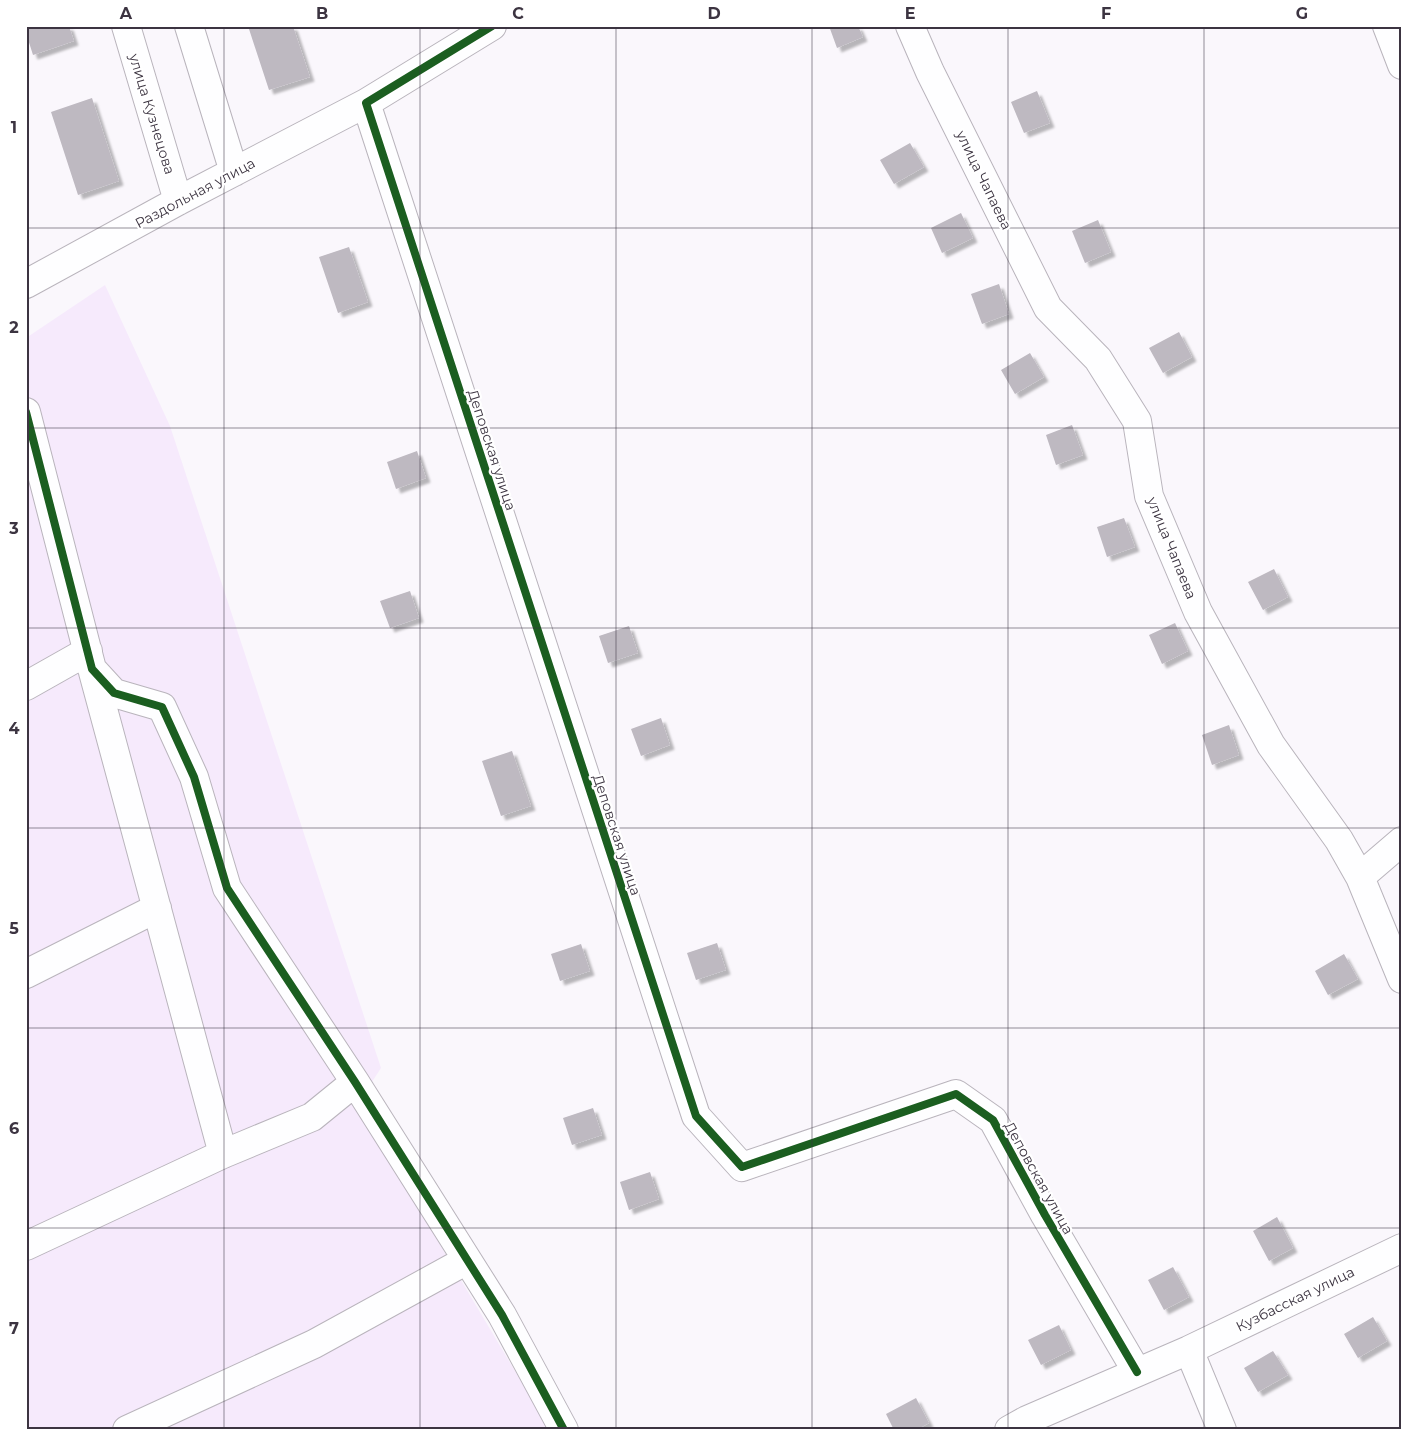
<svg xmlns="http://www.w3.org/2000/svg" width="1428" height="1456" font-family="Montserrat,sans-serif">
<defs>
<filter id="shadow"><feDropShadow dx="4.5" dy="4.5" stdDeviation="1" flood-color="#0004"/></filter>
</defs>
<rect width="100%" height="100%" fill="#faf7fc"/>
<path fill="#f6eafc" d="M105,285l65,141 211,642 -24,37 193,325h-524v-1092z"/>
<path fill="#beb9c1" filter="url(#shadow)" d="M26,26h43l5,15 -41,14 -7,-22z
M248,26h45l17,51 -41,13z
M829,26h29l5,11 -26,11z
M1037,91l13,32 -26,10 -13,-31z
M92,98l27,83 -41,14 -27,-83z
M910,143l14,24 -30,17 -14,-24z
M961,213l12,25 -31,15 -11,-25z
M1098,220l13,32 -26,11 -13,-32z
M349,247l19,55 -30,11 -19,-56z
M999,284l10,30 -27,10 -11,-30z
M1179,332l13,25 -29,16 -14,-25z
M1030,353l14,24 -29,17 -14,-24z
M1072,425l11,30 -27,10 -10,-30z
M417,451l9,27 -30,11 -9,-27z
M1124,518l11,29 -28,10 -10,-30z
M1274,569l14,28 -25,13 -15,-28z
M410,591l9,27 -29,10 -10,-27z
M1175,623l13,28 -26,13 -13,-29z
M629,626l9,27 -30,10 -9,-27z
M661,718l9,27 -29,11 -10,-27z
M1229,725l10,30 -27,10 -10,-30z
M512,751l19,55 -30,10 -19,-55z
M717,943l9,27 -30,10 -9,-27z
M581,944l9,27 -30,10 -9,-27z
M1344,954l14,25 -30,16 -13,-24z
M593,1108l9,27 -30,10 -9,-27z
M650,1172l9,27 -30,11 -9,-28z
M1277,1217l16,31 -24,13 -16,-30z
M1173,1267l16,30 -25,13 -16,-30z
M1373,1317l14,24 -29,17 -14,-24z
M1059,1325l12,25 -30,15 -13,-25z
M1273,1351l15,24 -30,17 -14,-24z
M916,1398l13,25 -13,7h-22l-8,-16z"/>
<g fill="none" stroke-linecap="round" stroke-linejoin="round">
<defs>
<path id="minor" d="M126,26l52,175
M189,26l45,146
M492,26l-126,77 330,1013 46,51 214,-73 37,26 52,95 92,157
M910,26l20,46 118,236 50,51 39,62 12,75 49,116 73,133 68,95 21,37 42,102
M1387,26l15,39
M26,284l152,-83 188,-98
M26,412l66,257 22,24 48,14 32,70 33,111 128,194 147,233 62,115
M93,672l130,482
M26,686l62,-35
M1360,877l42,-36
M26,974l131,-66
M26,1246l197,-92 89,-37 43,-35
M1189,1350l33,80
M127,1430l187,-86 153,-84
M1009,1430l18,-10 162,-70 213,-102"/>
</defs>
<use href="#minor" stroke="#b9b4bc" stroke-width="30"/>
<use href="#minor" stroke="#fefeff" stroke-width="28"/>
<defs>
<path id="cycleway" d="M492,26l-126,77 330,1013 46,51 214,-73 37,26 52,95 92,157
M26,412l66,257 22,24 48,14 32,70 33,111 128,194 147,233 62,115"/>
</defs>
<use href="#cycleway" stroke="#fff" stroke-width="11"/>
<use href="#cycleway" stroke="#1b5e20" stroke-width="8"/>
</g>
<path fill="none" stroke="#3c3441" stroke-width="1" stroke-opacity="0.55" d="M224,26v1404M420,26v1404M616,26v1404M812,26v1404M1008,26v1404M1204,26v1404M26,228h1376M26,428h1376M26,628h1376M26,828h1376M26,1028h1376M26,1228h1376"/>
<g text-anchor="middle" stroke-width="4.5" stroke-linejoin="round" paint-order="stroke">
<g font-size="14" fill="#3c3441" stroke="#fff">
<text transform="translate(152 114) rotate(73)" y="5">улица Кузнецова</text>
<text transform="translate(984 180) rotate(64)" y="5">улица Чапаева</text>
<text transform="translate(195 193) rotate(-28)" y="5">Раздольная улица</text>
<text transform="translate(492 450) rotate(72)" y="5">Деповская улица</text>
<text transform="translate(1172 548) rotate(68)" y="5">улица Чапаева</text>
<text transform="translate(617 835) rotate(72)" y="5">Деповская улица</text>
<text transform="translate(1039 1178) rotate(61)" y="5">Деповская улица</text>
<text transform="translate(1295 1299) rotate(-26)" y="5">Кузбасская улица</text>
</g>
</g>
<rect width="1428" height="1456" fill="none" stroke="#ffffff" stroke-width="55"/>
<rect x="28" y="28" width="1372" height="1400" fill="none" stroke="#3c3441" stroke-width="2"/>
<g font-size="16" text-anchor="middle" font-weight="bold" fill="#3c3441">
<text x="126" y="19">A</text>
<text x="322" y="19">B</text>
<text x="518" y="19">C</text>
<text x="714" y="19">D</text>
<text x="910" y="19">E</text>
<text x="1106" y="19">F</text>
<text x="1302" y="19">G</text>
<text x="14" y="133">1</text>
<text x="14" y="333">2</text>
<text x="14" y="534">3</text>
<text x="14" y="734">4</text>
<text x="14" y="934">5</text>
<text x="14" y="1134">6</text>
<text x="14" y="1334">7</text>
</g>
</svg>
